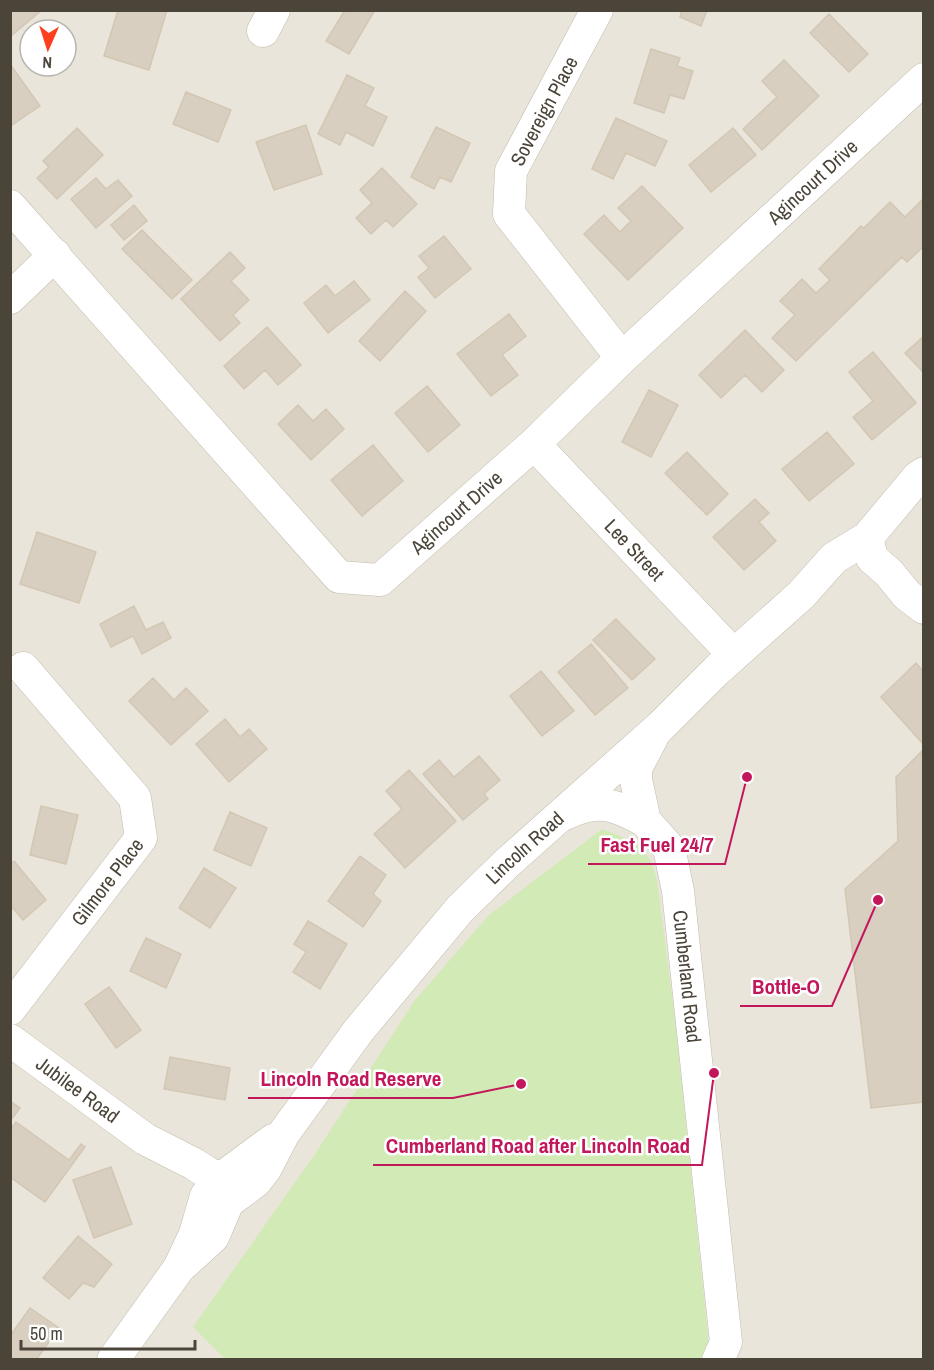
<svg xmlns="http://www.w3.org/2000/svg" width="934" height="1370" font-family="'Archivo Narrow',sans-serif">
<rect width="100%" height="100%" fill="#f6f3ec"/>
<path fill="#eae5da" fill-rule="evenodd" d="M11,11h912v1348h-912zM30,30h36v36h-36z"/>
<path fill="#d2eab5" d="M602,829c32,12 46,15 55,51l17,131 34,325v14l-3,9h-480l-32,-32 120,-170 102,-157 74,-85z"/>
<path fill="#d8cfc1" stroke="#d3c7b4" stroke-width="1.5" d="M10,10h32l-30,25z
M118,10h49l-18,60 -45,-14z
M345,10h30l-26,44 -23,-13z
M682,10h25l-6,16 -21,-9z
M829,14l39,40 -19,18 -39,-39z
M651,49l29,9 -3,8 16,5 -9,28 -14,-4 -6,18 -30,-10z
M784,60l35,36 -57,54 -19,-21 34,-32 -15,-16z
M10,64l30,42 -28,19 -2,-1z
M347,75l27,13 -9,18 22,11 -14,29 -27,-14 -6,13 -22,-11z
M186,92l45,18 -13,32 -45,-18z
M616,118l51,23 -12,25 -29,-13 -13,26 -21,-10z
M306,125l16,49 -48,16 -18,-48z
M436,127l34,16 -19,39 -11,-5 -6,12 -23,-12z
M77,128l26,27 -46,44 -20,-21 12,-11 -6,-6z
M733,128l23,27 -45,37 -22,-27z
M382,168l35,36 -24,23 -7,-7 -15,14 -15,-16 16,-15 -12,-13z
M96,178l10,11 12,-9 14,16 -36,32 -25,-29z
M642,186l41,42 -55,52 -44,-46 20,-19 16,17 11,-11 -13,-13z
M924,198v48l-17,16 -5,-5 -106,104 -24,-23 23,-23 -15,-14 22,-22 14,14 14,-13 -11,-11 42,-43 3,2 26,-26 15,15z
M134,205l13,16 -23,19 -13,-15z
M142,230l50,50 -20,19 -50,-50z
M444,236l27,33 -36,29 -17,-21 11,-9 -10,-12z
M230,252l15,16 -14,13 18,19 -16,15 7,8 -20,18 -39,-42z
M354,281l16,19 -42,33 -24,-30 22,-18 9,11z
M405,291l21,20 -46,50 -21,-20z
M509,314l17,22 -24,19 16,20 -27,21 -34,-42z
M267,327l34,38 -23,20 -13,-15 -21,19 -20,-23z
M745,330l39,40 -22,22 -17,-17 -24,23 -22,-23z
M924,336v37l-19,-20z
M873,352l43,51 -44,37 -19,-23 20,-16 -24,-29z
M427,386l33,39 -32,27 -33,-39z
M649,390l29,15 -27,52 -29,-15z
M298,405l15,16 13,-12 18,20 -33,31 -33,-36z
M827,432l27,32 -45,37 -27,-32z
M373,445l30,36 -41,35 -31,-36z
M687,452l41,42 -21,21 -42,-42z
M755,499l14,14 -10,9 17,19 -32,29 -31,-33z
M37,532l59,20 -17,51 -59,-19z
M134,606l12,24 17,-8 8,16 -29,16 -9,-18 -22,11 -11,-23z
M616,619l39,40 -23,21 -39,-40z
M591,644l37,44 -33,27 -37,-43z
M916,663l8,9v73l-43,-48z
M541,671l33,40 -32,25 -32,-40z
M153,678l21,22 12,-12 22,23 -37,34 -42,-44z
M225,719l15,18 9,-8 18,20 -38,33 -33,-38z
M924,749v353l-53,6 -26,-219 53,-48 -2,-64z
M479,756l21,24 -16,14 4,5 -25,21 -40,-46 16,-14 15,17z
M409,770l47,51 -51,47 -31,-34 28,-25 -16,-18z
M41,806l37,9 -12,49 -36,-9z
M230,812l37,16 -16,38 -37,-16z
M360,856l26,19 -13,19 8,7 -18,26 -35,-26z
M14,861l32,39 -23,20 -13,-15v-41z
M204,868l32,20 -26,40 -31,-20z
M308,921l39,23 -27,45 -27,-17 13,-20 -12,-8z
M146,938l35,16 -15,34 -36,-17z
M109,987l32,43 -25,18 -31,-44z
M170,1057l60,11 -5,32 -61,-11z
M10,1101l10,7 -10,13z
M16,1122l53,38 12,-16 4,3 -40,55 -35,-25v-47z
M111,1167l21,57 -38,14 -21,-58z
M78,1236l34,28 -18,23 -11,-4 -14,16 -26,-21z
M30,1308l29,20 -23,32h-26v-24z"/>
<g fill="none" stroke-linecap="round" stroke-linejoin="round">
<defs>
<g id="minor">
<path d="M597,10l-86,161 -2,43 113,144"/>
<path d="M263,31l11,-21"/>
<path id="s1" d="M10,206l329,371 41,3 154,-136 88,-86 302,-279"/>
<path d="M10,298l45,-43"/>
<path id="s2" d="M534,444l200,211"/>
<path d="M867,538l5,20 17,15 18,22 17,13"/>
<path id="s3" d="M652,738l-16,30v12l9,41 24,27 9,43 48,451 -8,18"/>
<path d="M565,814c32,-16 50,-10 80,7"/>
<path id="s4" d="M10,1009l131,-171 -6,-40 -112,-130"/>
<path id="s5" d="M10,1040l135,99 49,25 17,11 12,2"/>
<path id="s6" d="M179,1268l34,-31 15,-35 27,-20 11,-14 18,-35 75,-103 101,-121 47,-46 153,-136 56,-56 85,-76 33,-37 33,-20 51,-61 6,-4"/>
<path d="M113,1360l66,-92 16,-34 11,-38 17,-19 50,-37"/>
</g>
</defs>
<use href="#minor" stroke="#c2bbae" stroke-width="33"/>
<use href="#minor" stroke="#fff" stroke-width="32"/>
</g>
<g text-anchor="middle" stroke-width="5" stroke-linejoin="round" paint-order="stroke">
<g font-size="20" fill="#4b4439" stroke="#fff">
<text transform="translate(544 111) rotate(-62)" y="7">Sovereign Place</text>
<text dy="7" stroke="none"><textPath href="#s1" startOffset="1125">Agincourt Drive</textPath></text>
<text dy="7" stroke="none"><textPath href="#s1" startOffset="639">Agincourt Drive</textPath></text>
<text dy="7" stroke="none"><textPath href="#s2" startOffset="146">Lee Street</textPath></text>
<text dy="7" stroke="none"><textPath href="#s6" startOffset="549">Lincoln Road</textPath></text>
<text dy="7" stroke="none"><textPath href="#s4" startOffset="160">Gilmore Place</textPath></text>
<text dy="7" stroke="none"><textPath href="#s3" startOffset="254">Cumberland Road</textPath></text>
<text dy="7" stroke="none"><textPath href="#s5" startOffset="84">Jubilee Road</textPath></text>
</g>
</g>
<path fill="none" stroke="#c2185b" stroke-width="2" d="M747 777L725 864H588M878 900L832 1006H740M521 1084L453 1098H248M714 1073L702 1165H373"/>
<g fill="#c2185b" stroke="#fff" stroke-width="2">
<circle cx="747" cy="777" r="6"/>
<circle cx="878" cy="900" r="6"/>
<circle cx="521" cy="1084" r="6"/>
<circle cx="714" cy="1073" r="6"/>
</g>
<g font-size="21" text-anchor="middle" font-weight="bold" fill="#c2185b" stroke="#fff" stroke-width="5" stroke-linejoin="round" paint-order="stroke">
<text x="657" y="852">Fast Fuel 24/7</text>
<text x="786" y="994">Bottle-O</text>
<text x="351" y="1086">Lincoln Road Reserve</text>
<text x="538" y="1153">Cumberland Road after Lincoln Road</text>
</g>
<rect width="934" height="1370" fill="none" stroke="#4b4439" stroke-width="24"/>
<g transform="translate(48 48) rotate(183)"><circle r="28" fill="#ffffff" stroke="#b7b4b0" stroke-width="1.5"/>
<path d="M0-4.5L10 22L0 15L-10 22Z" fill="#fc3f1d"/>
<text y="-9" font-size="16" font-weight="bold" text-anchor="middle" fill="#4b4439">N</text>
</g>
<path d="M21 1340v9h174v-9" fill="none" stroke="#4b4439" stroke-width="3"/>
<text x="30" y="1340" font-size="18" fill="#4b4439" stroke="#ffffff" stroke-width="4.5" paint-order="stroke">50 m</text>
</svg>
